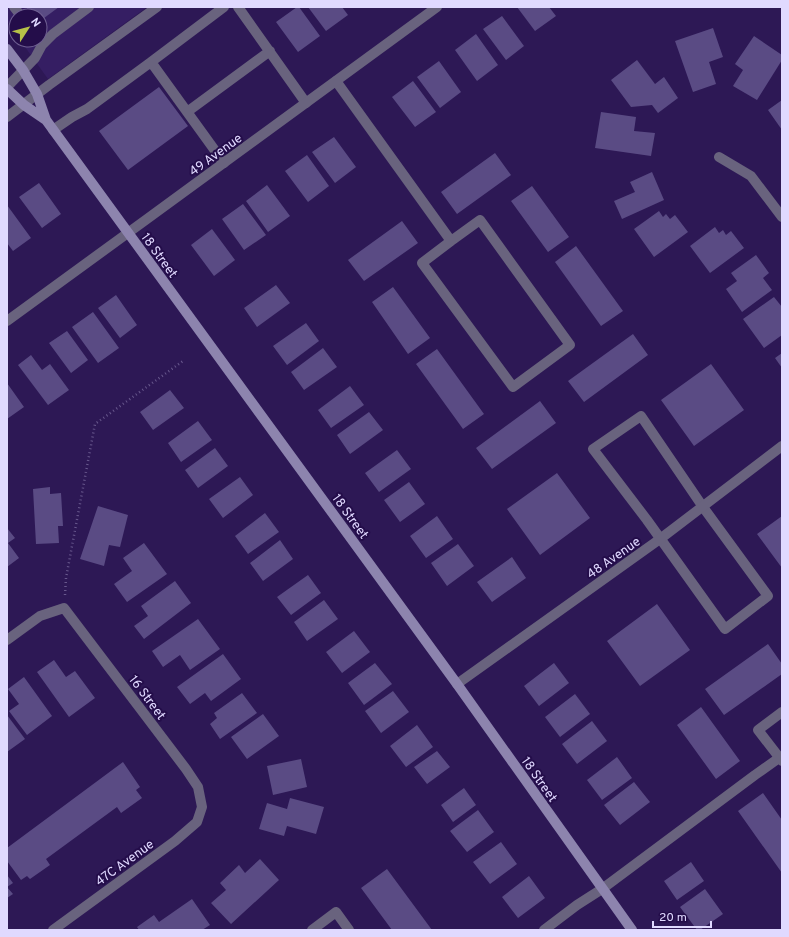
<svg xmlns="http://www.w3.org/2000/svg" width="789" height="937" font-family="Overpass,sans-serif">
<rect width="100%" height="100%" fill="#2d1855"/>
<path fill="#351e63" d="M7,7h140l-99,72 -28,-39h20v-24h-24v18l-9,-13z"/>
<path fill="#5a4b84" d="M26,7h33l-19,14v-5h-8z
M297,7h2l21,29 -22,16 -22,-30z
M308,7h34l6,8 -22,16z
M517,7h32l7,9 -21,15z
M502,16l22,30 -18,14 -23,-31z
M713,28l10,29 -14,5 7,22 -23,8 -18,-51z
M476,34l22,31 -21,16 -22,-31z
M754,36l28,19v5l-25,40 -24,-14 10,-16 -8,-6z
M637,60l18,24 9,-7 14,21 -20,15 -6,-8 -21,2 -20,-27z
M439,61l22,31 -21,16 -23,-31z
M413,81l23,31 -21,15 -23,-30z
M159,87l29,39 -60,44 -29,-39z
M782,100v30l-14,-20z
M601,112l35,5 -2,14 21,2 -4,23 -56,-8z
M334,137l22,30 -21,16 -23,-31z
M495,153l16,22 -54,39 -16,-22z
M307,155l22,31 -21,16 -23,-31z
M652,172l12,28 -42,19 -8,-18 21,-9 -5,-10z
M39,183l22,31 -19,14 -23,-31z
M267,185l23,31 -22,16 -22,-31z
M532,186l37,51 -21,15 -37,-51z
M243,204l23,31 -22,15 -22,-31z
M7,205l24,33 -18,13 -6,-8z
M659,211l4,6 3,-3 4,5 5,-4 13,17 -34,25 -20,-28z
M402,221l16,22 -54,38 -16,-21z
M715,227l4,6 4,-3 3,5 5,-4 13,17 -34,25 -20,-27z
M212,229l23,31 -21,16 -23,-31z
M576,246l47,65 -22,15 -46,-64z
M756,255l13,18 -6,5 9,12 -30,22 -16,-23 11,-8 -6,-8z
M276,285l14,18 -33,24 -13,-19z
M393,287l37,51 -22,16 -36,-52z
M116,295l21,30 -17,13 -22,-30z
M774,297l8,10v28l-18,13 -21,-29z
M93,312l26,36 -21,15 -26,-36z
M306,323l13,18 -32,24 -14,-19z
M67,331l21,29 -17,13 -22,-30z
M633,334l15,21 -64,47 -16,-21z
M323,348l14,19 -33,23 -13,-18z
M437,349l47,65 -21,15 -47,-65z
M782,353v15l-7,-10z
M31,355l11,15 8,-6 19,26 -21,15 -30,-40z
M711,364l33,46 -50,36 -33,-46z
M7,383l17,24 -17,12z
M350,386l14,19 -33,23 -13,-18z
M170,390l14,18 -31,22 -13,-18z
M540,401l16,22 -64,46 -16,-21z
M369,412l14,18 -33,24 -13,-19z
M198,421l14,19 -31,22 -13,-19z
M215,448l13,18 -30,22 -13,-18z
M397,450l14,19 -32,23 -14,-19z
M557,473l33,45 -50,37 -33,-46z
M240,477l13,18 -30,23 -14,-19z
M409,482l16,22 -25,18 -16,-22z
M50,487v7l11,-1 2,33h-5l1,17 -23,1 -3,-55z
M98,506l30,9 -8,32 -11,-2 -5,21 -24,-7z
M265,513l14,19 -31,22 -13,-18z
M437,516l16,23 -27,19 -16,-22z
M782,516v52l-25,-34z
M7,528l8,10 -7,5 11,15 -12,9z
M280,540l13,19 -30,22 -13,-18z
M144,543l23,31 -40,28 -13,-18 18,-13 -9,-13z
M458,544l16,22 -27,20 -16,-23z
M512,557l14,21 -34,24 -15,-20z
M308,575l13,18 -30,22 -14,-18z
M175,581l16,22 -47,36 -10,-13 14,-10 -7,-10z
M324,600l14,19 -31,22 -13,-19z
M657,604l33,46 -50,36 -33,-45z
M198,619l22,30 -30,21 -10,-15 -17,12 -11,-16z
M354,631l16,21 -28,21 -16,-21z
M768,644l14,20v10l-58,41 -19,-26z
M223,654l18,25 -30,22 -6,-8 -15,11 -13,-17z
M54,660l12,17 9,-6 20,27 -26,19 -32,-45z
M375,663l17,21 -28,21 -16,-22z
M554,663l15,20 -30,23 -15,-20z
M24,677l28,39 -25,19 -18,-24 10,-7 -11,-15z
M393,691l16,21 -28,21 -16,-22z
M242,693l15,20 -37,26 -10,-15 7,-6 -3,-5z
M575,694l15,20 -30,23 -15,-20z
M701,707l39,54 -24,18 -39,-54z
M263,714l16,22 -32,23 -16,-22z
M7,715l18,24 -18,13z
M592,721l15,20 -30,23 -15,-20z
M417,725l16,22 -27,20 -16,-21z
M437,751l13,16 -23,17 -13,-17z
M617,757l15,21 -30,22 -15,-20z
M301,759l6,28 -34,8 -6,-29z
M123,762l17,25 -4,3 6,8 -21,15 -4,-6 -71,52 4,6 -20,14 -3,-3 -6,4 -14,-19v-13z
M634,782l16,20 -30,23 -16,-20z
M464,788l12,17 -23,17 -12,-17z
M763,793l19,27v53l-44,-62z
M290,798l34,9 -8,27 -29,-8 -3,10 -25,-7 8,-26 20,6z
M478,810l16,22 -27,20 -17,-21z
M501,842l16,22 -27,20 -17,-22z
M260,859l19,21 -48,44 -20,-21 15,-13 -6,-7 19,-18 6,8z
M691,862l13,19 -27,19 -13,-19z
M387,869l45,61h-40l-31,-42z
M7,875l6,8 -6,4 6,7 -6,4z
M529,876l16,22 -27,20 -16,-21z
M705,889l18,25 -23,16h-3l-17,-23z
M192,899l18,26 -8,5h-63l-2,-3 17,-12 5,7z"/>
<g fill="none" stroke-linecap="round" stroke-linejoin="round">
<path stroke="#68588d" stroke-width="2.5" stroke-dasharray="1 3" stroke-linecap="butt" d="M65,595l1,-17 29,-154 88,-63"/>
<path stroke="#69637e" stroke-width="10" d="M14,7l7,9
M238,7l68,96
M151,62l73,-55
M336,81l115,160 -29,22 91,124 57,-42 -90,-125 -29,21
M7,87l28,-29 7,-13 11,-11 36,-27
M187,112l83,-61
M7,117l42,-32 108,-78
M53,130l19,-13 15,-8 64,-47 73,101
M641,416l62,91 65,89 -43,33 -78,-109 -54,-71z
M782,712l-24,18 24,31
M312,930l24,-18 13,18
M544,930l33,-25 25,-16 153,-114 24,-17"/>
<path stroke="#69637e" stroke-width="10" d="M719,157l32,19 31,41
M7,321l140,-102 290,-212
M7,640l33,-24 24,-8 122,161 12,18 4,20 -5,15 -22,19 -122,89
M457,684l203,-145 122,-93"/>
<path stroke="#8d84ae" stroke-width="10" d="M7,49l16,21 14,24 9,26 411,564 175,246
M7,89l17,16 22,15"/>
</g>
<g text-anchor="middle" stroke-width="4" stroke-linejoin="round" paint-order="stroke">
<g font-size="13" fill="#e0d9ff" stroke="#240d4a">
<text transform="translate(215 154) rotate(-36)" y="5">49 Avenue</text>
<text transform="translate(160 255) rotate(54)" y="5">18 Street</text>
<text transform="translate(351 516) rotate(54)" y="5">18 Street</text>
<text transform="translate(613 557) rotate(-35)" y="5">48 Avenue</text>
<text transform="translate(148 697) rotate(53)" y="5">16 Street</text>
<text transform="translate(540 779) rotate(55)" y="5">18 Street</text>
<text transform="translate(124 862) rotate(-36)" y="5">47C Avenue</text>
</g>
</g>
<rect width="789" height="937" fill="none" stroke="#e0d9ff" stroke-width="16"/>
<g transform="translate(28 28) rotate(54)"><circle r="19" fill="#240d4a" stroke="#6f5f92"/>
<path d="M0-3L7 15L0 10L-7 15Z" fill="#b6c148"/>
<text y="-6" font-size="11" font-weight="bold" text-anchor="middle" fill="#e0d9ff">N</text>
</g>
<path d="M653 921v6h58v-6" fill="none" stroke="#e0d9ff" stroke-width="2"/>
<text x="659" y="921" font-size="12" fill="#e0d9ff" stroke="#240d4a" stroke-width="3" paint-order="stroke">20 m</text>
</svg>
